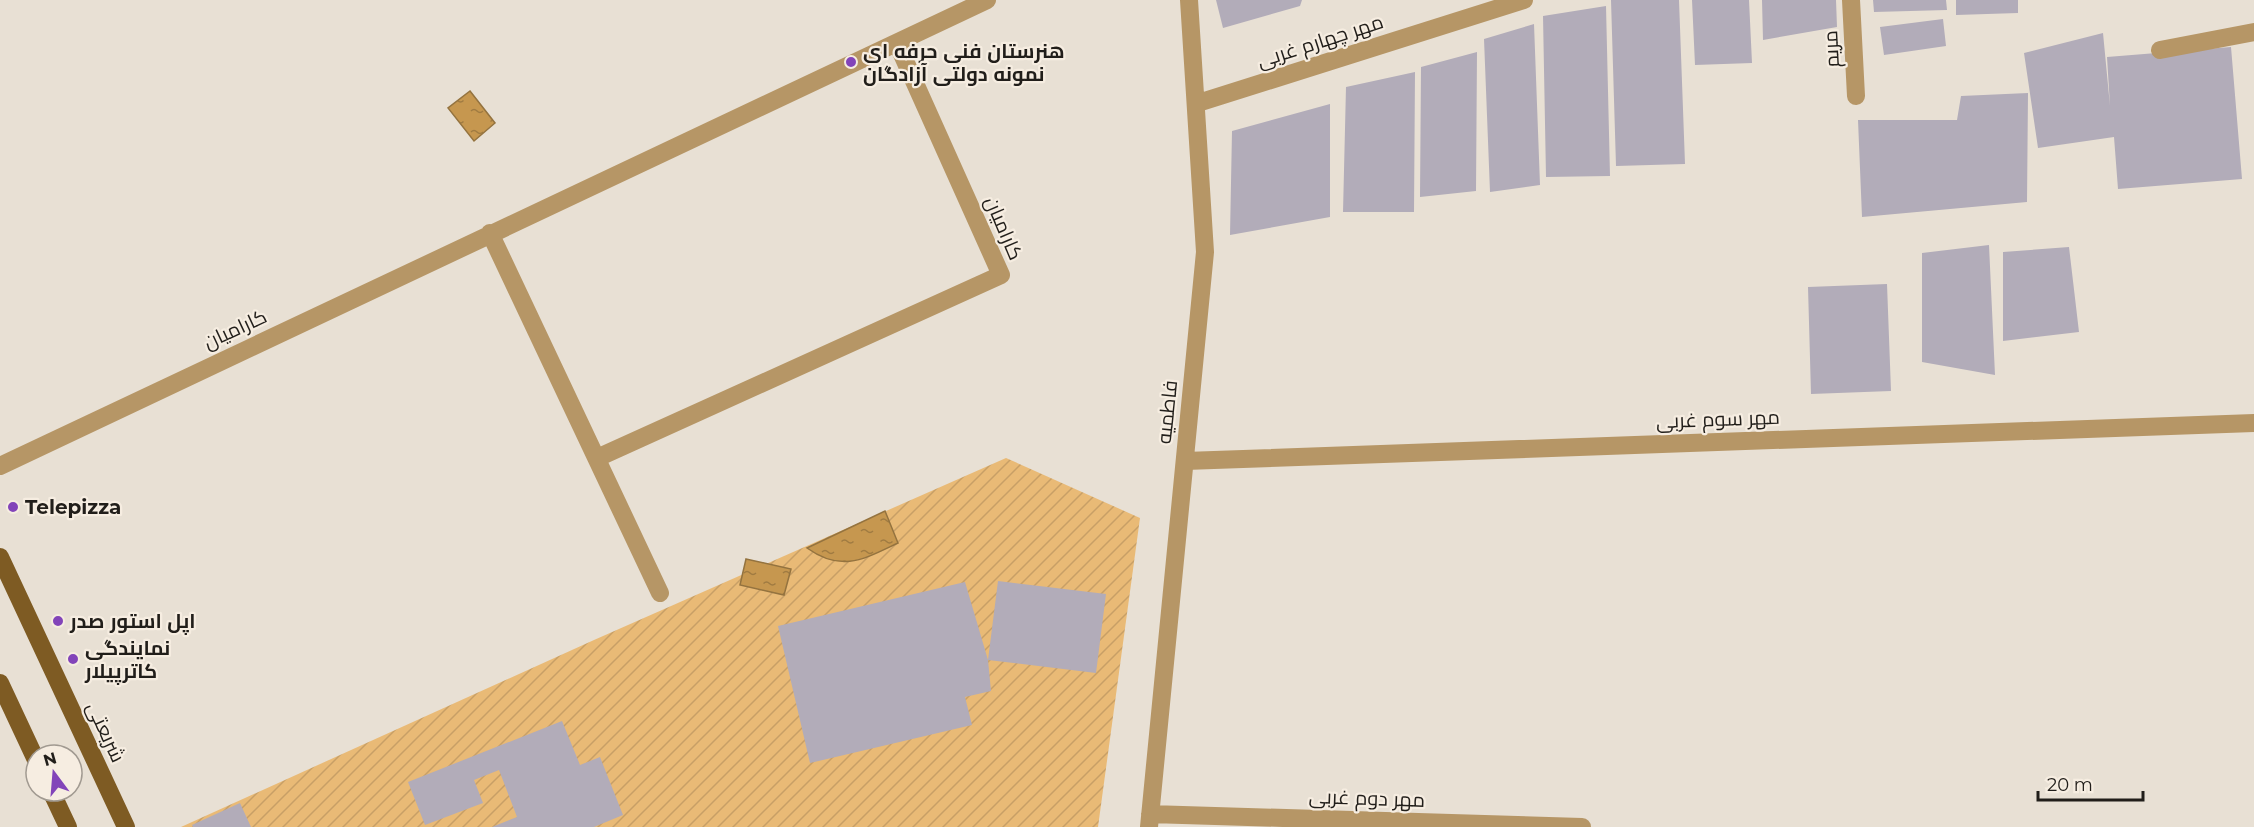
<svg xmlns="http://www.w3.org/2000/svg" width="2254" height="827" font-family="Montserrat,Cairo,sans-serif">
<defs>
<pattern id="garden-furrows" width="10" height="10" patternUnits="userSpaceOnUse" patternTransform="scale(1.5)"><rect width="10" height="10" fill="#e9ba76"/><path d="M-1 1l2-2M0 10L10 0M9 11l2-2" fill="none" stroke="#c89f66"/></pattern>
<pattern id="water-ripples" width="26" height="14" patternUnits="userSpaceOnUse" patternTransform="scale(1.5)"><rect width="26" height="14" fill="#c6974f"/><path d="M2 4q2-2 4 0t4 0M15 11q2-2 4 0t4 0" fill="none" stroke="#a07b41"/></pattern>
</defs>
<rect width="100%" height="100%" fill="#e8e0d4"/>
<path fill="url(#garden-furrows)" d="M1006,458l134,60 -42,309h-917l413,-187z"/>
<path fill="url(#water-ripples)" stroke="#94733f" stroke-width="1.5" d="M470,91l25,32 -21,18 -26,-33z
M885,511l13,32c-34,16 -56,30 -91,5z
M746,559l45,10 -7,26 -44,-10z"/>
<path fill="#b2acb9" d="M1216,0h86l-2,6 -77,22z
M1611,0h68l6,164 -69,2z
M1692,0h57l3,63 -57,2z
M1762,0h74l1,27 -74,13z
M1873,0h73l1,10 -73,2z
M1956,0h62v13l-62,2z
M1606,6l4,170 -64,1 -3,-161z
M1943,19l3,27 -62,9 -4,-28z
M1534,24l6,161 -50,7 -6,-153z
M2103,33l7,73 -3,-49 124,-10 11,132 -124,10 -4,-52 -76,11 -14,-95z
M1477,52l-1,139 -56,6 1,-130z
M1415,72l-1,140h-71l3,-125z
M2028,93l-1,109 -165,15 -4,-97h99l4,-24z
M1330,104v113l-100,18 2,-104z
M1989,245l6,130 -73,-13v-109z
M2069,247l10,85 -76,9v-89z
M1887,284l4,107 -80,3 -3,-107z
M998,581l108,13 -10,79 -108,-13z
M965,582l23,78 3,31 -26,6 7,28 -162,38 -32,-137z
M562,721l18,44 20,-8 23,58 -29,12h-102l25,-10 -18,-47 -25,10 9,23 -58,22 -17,-43z
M240,803l11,24h-58l-1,-2z"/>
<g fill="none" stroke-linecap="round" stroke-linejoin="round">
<path stroke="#b69666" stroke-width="18" d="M1851,0l5,96
M2160,50l94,-18
M1198,103l326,-103
M490,233l170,360
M597,458l404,-183 -104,-232
M1185,461l1069,-38
M0,466l987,-466
M1150,814l432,13
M1149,827l56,-575 -16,-252"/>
<path stroke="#7e5b23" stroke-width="18" d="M0,557l126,270
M0,683l36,77
M51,791l17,36"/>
</g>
<g fill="#8244b9" stroke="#f6ede1" stroke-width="2">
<circle cx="851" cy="62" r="6"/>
<circle cx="13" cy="507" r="6"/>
<circle cx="58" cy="621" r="6"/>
<circle cx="73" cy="659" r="6"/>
</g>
<g text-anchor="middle" stroke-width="4.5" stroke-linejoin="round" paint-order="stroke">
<g font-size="20" fill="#211e1a" stroke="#f6ede1">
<text transform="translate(1320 41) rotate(-18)" y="7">مهر چهارم غربی</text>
<text transform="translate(1831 49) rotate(-93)" y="7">مریم</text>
<text transform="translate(1004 228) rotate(67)" y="7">کارامیان</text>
<text transform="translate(235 329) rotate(-25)" y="7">کارامیان</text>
<text transform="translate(1167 412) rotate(-84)" y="7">فاطمیه</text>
<text transform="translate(1718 419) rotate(-2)" y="7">مهر سوم غربی</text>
<text transform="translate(106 732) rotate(65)" y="7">شریعتی</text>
<text transform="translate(1367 798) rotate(2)" y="7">مهر دوم غربی</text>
</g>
<g font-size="20" font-weight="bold" fill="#211e1a" stroke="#f6ede1" text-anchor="start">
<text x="863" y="58">هنرستان فنی حرفه ای<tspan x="863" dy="23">نمونه دولتی آزادگان</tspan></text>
<text x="25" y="514">Telepizza</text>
<text x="70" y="628">اپل استور صدر</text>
<text x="85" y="655">نمایندگی<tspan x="85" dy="23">کاترپیلار</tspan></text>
</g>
</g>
<g transform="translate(54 773) rotate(344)"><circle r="28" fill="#f6ede1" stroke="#a19a91" stroke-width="1.5"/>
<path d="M0-4.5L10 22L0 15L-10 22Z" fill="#8244b9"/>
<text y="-9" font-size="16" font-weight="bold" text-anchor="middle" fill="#211e1a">N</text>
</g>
<path d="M2038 791v9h105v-9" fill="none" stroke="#211e1a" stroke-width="3"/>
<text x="2047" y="791" font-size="18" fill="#211e1a" stroke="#f6ede1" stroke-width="4.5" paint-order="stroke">20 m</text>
</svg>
